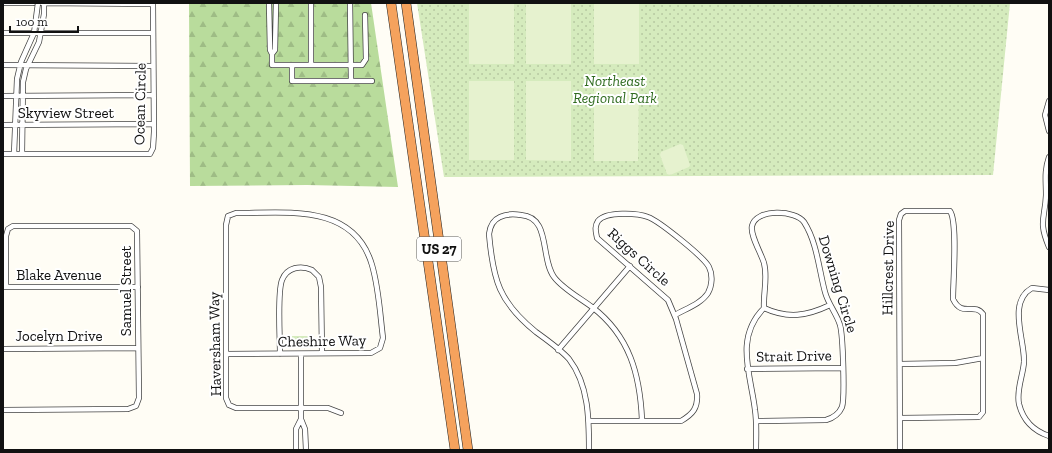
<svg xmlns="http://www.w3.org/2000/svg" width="1052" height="453" font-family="'Zilla Slab',serif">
<defs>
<pattern id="forest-firs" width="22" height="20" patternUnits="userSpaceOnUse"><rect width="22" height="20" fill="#b9dc9c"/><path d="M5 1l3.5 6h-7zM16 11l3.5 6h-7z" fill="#9ebc85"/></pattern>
<pattern id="park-dots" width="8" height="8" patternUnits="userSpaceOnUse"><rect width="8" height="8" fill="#d5ebbd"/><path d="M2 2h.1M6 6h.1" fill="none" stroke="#b6c8a1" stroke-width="1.8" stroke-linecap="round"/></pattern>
</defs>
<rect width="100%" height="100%" fill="#fffdf5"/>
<path fill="url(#forest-firs)" d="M189,3h182l27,184 -91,-2 -117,1z"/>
<path fill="url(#park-dots)" d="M417,3h593l-17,172 -549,2z
M292,336h19v10h-19z"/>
<path fill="#e6f2cf" d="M469,3h45v61h-45z
M526,3h45v61h-45z
M594,3h45v61h-45z
M469,81h45v79h-45z
M526,81h45v80l-45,-1z
M594,82h45l-1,79h-44z
M680,144l3,1 7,20 -1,2 -19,8 -3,-1 -7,-19 1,-3z"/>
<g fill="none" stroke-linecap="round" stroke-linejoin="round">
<defs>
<path id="street" d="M3,3h30
M42,3l111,1
M269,3l1,47 2,4 3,-4 1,-47
M311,3v62
M350,3l1,78
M3,33h150
M272,54v11h90l4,-6 -1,-44
M3,65l150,1
M292,65v16h80
M3,96l150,-1
M1049,101l-4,14 4,16
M3,125l151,-1
M3,154h147l3,-6 1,-16 -1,-129
M14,154l3,-75 4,-17 13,-29 4,-30
M22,154l1,-72 3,-13 13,-27 5,-28v-11
M1049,157c-5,15 -3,23 -3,38 -1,24 -8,26 3,52
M4,287h134
M1049,290l-17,-2c-25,14 -7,52 -8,74 -1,14 -8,28 -5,42 4,16 15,27 30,32
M764,308c24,11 43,8 66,-3
M3,349l135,-1
M558,350l72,-84
M226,354l145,-1 9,-5 3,-10c-3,-24 -4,-49 -11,-73 -18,-62 -85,-52 -136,-52l-8,3 -2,9v173l3,7 7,3h92l13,5
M280,354c0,-17 -3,-61 2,-74 5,-13 19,-15 30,-10l7,7 2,10 1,66
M301,354v65l4,10 1,21
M900,364l55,-1 28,-5
M747,369l95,-1
M3,410l125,-1 8,-3 3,-8 -2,-167 -6,-5h-118l-5,3 -2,7v51
M900,418l79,-1 4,-5v-98c-9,-12 -21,4 -30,-15 0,-17 5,-77 -3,-88h-45l-4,3 -2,6 1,230
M590,421h91c12,-7 17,-13 16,-27l-21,-75 -8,-19 -71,-62c-1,-6 -3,-11 1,-17 8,-10 40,-8 50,-4 11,4 56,40 61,50 4,8 3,19 -1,26 -7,11 -23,16 -33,22
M296,450v-21l5,-10
M589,450c0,-30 0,-65 -20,-91 -9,-10 -22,-19 -33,-27 -37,-30 -43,-52 -47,-98 1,-8 4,-14 11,-17 6,-3 15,-3 21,-2 30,2 19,43 33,62 9,12 26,21 38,30 38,29 48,68 50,113
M756,450c0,-13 1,-27 -1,-40 -4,-35 -21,-72 9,-102 -1,-15 4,-30 0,-45 -3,-10 -14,-28 -12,-37 4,-18 44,-16 52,-4 13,20 15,48 21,70 3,12 12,22 15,33 3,10 5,73 2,82 -3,7 -9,11 -16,13l-70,1"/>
<path id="highway" d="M391,3l64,447
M406,3l62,447"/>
</defs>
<use href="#street" stroke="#444" stroke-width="6"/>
<use href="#highway" stroke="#222" stroke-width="10"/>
<use href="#street" stroke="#fff" stroke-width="4.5"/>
<use href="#highway" stroke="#f5a25d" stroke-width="9"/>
</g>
<g text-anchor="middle" stroke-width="4" stroke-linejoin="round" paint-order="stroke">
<rect fill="#fff" stroke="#585858" stroke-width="1" x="417" y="237" width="44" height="24" rx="3"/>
<g font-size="14" font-weight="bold" fill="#111">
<text x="439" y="254">US 27</text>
</g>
<g font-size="15" font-style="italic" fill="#2f6b1f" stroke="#fff">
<text x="615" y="86">Northeast<tspan x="615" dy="17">Regional Park</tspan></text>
</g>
<g font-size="15" fill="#111" stroke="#fff">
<text transform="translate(140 104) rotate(-89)" y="5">Ocean Circle</text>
<text x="66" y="118">Skyview Street</text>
<text transform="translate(639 257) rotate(42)" y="5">Riggs Circle</text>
<text transform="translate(888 268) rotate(-89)" y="5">Hillcrest Drive</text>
<text x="59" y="280">Blake Avenue</text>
<text transform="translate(838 284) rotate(73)" y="5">Downing Circle</text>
<text transform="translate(126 291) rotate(-90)" y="5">Samuel Street</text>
<text x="59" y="341">Jocelyn Drive</text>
<text transform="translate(322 341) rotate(-1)" y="5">Cheshire Way</text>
<text transform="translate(215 344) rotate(-91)" y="5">Haversham Way</text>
<text transform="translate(794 356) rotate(-1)" y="5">Strait Drive</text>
</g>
</g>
<rect width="1052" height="453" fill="none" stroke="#111111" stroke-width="8"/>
<path d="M10 26v6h68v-6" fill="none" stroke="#111111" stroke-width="2"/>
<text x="16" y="26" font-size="12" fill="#111111" stroke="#ffffff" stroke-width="3" paint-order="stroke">100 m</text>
</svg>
